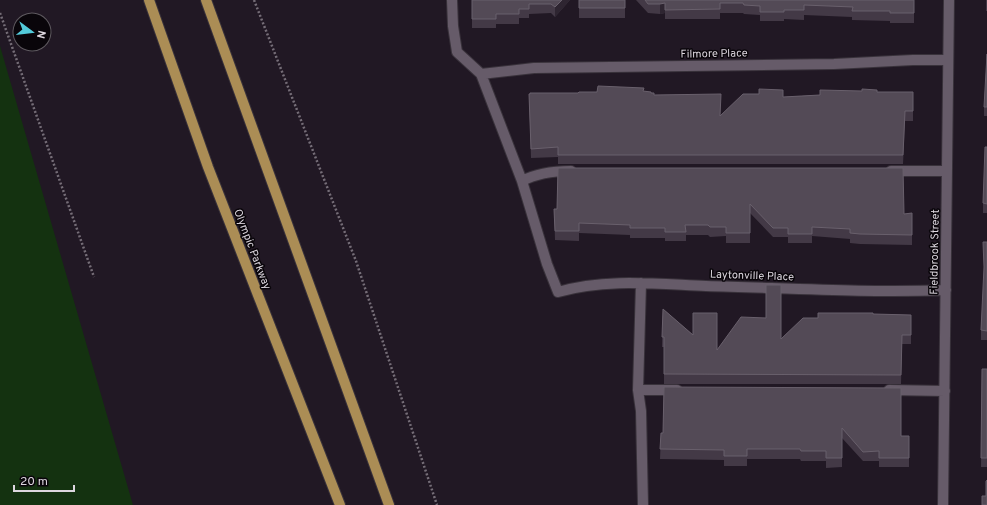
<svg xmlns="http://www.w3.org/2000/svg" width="987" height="505" font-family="Overpass,sans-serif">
<rect width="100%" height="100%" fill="#211824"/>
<path fill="#143210" d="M0,46l133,459h-133z"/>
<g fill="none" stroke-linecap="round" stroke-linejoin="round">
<defs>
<path id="minor" d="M452,0l1,26 4,26 24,22 41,107 25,83 11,28c47,-14 99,-8 148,-6 80,2 160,7 240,4
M481,74l53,-6 300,-4 79,-4h35
M891,171h56
M522,181c15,-8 32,-10 49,-10
M641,283l-3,107 3,21 2,94
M638,390h39
M889,390l56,1
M943,505l6,-505"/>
<path id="major" d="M149,0l59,167 132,338
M206,0l183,505"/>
</defs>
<use href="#minor" stroke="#39323b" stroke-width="12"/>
<use href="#major" stroke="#39323b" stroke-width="12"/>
<path stroke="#756d77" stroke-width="2.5" stroke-dasharray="2 2" stroke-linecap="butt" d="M254,0l102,261 81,244
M0,13l94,264"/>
<use href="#minor" stroke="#665b69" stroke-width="10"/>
<use href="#major" stroke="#ab8d55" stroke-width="10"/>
</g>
<path fill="#433946" d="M472,0h98l-15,17 -4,-4 -22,1v4h-10v6h-23v4h-24z
M579,0h46v18h-46z
M636,0h278v23h-24v-2l-38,-1v-3l-48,-2v5l-20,-1v2h-24v-6l-16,-1 -1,-1h-23v6h-55v-6l-5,1 -12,-1z
M986,0h1v11h-1z
M987,54v62h-3v-9z
M597,92h47l7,1 3,2 67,21 62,-19 37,-2 57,-3h36v29h-8l-2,43h-345v-7l-27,1 -2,-64 49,-1z
M987,147v66h-4v-10z
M558,168l346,46 8,-1v32l-52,-1 -10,-1v-4l-38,-3v7h-24v-6h-15l-23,-24v30h-24v-7l-16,1 -2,-2h-22v6h-21v-3h-35v-3l-51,-2v8l-24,-1 -1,-31h3z
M987,242v98h-6v-10z
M663,309l30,26 24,14 64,-10 37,-21 55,-4 38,1v29h-9l-1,40h-237v-37h-2z
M982,369h5v98h-6z
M664,387l237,49h8v31h-30v-6h-16l-21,-23v29l-16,1v-7h-25l-1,-2h-53v7h-23v-6l-64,-1 1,-26h2z"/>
<path fill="#2e2531" d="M562,0h8l-15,17v-10z
M665,3v10l-5,1v-10z"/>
<path fill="#534a56" stroke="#69606c" d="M472,0h90l-7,7 -4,-3h-22v5h-10v5h-23v5h-24z
M579,0h46v8h-46z
M645,0h269v13h-24v-2h-38l1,-4 -49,-2v5h-20v2h-24v-6l-16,-1 -1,-2h-23v6l-55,1v-7l-5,1h-12z
M987,54v53h-3z
M598,86l46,2 -1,3 8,1v1h3v2l67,-1 -1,22 23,-22h16v-5l24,1v7l37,-2v-5l42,1v-2l15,1v2h36v19h-8l-2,44h-345v-8l-27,2 -2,-55h1v-1h48l1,-1h18z
M985,147h2v57l-4,-1z
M558,168h345l1,46 8,-1v22l-52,-1 -10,-1v-4l-38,-2v7h-24v-6h-15l-23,-24v29h-24v-6h-16l-2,-2h-23l1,7h-21v-4h-35v-3l-51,-2v8h-24l-1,-22h3z
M983,242h4v89l-6,-1 3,-63z
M766,285h15v54l22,-21h15v-5h55v1l38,1v20h-9l-1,40 -237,-1v-37h-2l1,-28 30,26v-22h24v37l24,-33 25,1z
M982,369h5v89h-6z
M664,387l237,1v48h8v22h-30v-7l-16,1 -21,-24v30h-16v-7h-25l-1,-2h-53v7h-23v-6l-64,-1 1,-16h2z
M987,480v25h-5v-9h4v-15z"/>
<g text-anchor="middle" stroke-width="3" stroke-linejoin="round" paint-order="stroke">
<g font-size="11" fill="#ddd7df" stroke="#09050a">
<text transform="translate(714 53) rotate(-1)" y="4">Filmore Place</text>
<text transform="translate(253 249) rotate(69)" y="4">Olympic Parkway</text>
<text transform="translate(934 252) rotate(-89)" y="4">Fieldbrook Street</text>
<text transform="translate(752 275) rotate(2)" y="4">Laytonville Place</text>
</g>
</g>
<g transform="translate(32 32) rotate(105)"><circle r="19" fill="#09050a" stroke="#5e595f"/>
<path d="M0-3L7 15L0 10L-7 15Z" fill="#53cbdb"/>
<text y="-6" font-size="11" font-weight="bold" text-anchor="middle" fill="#ddd7df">N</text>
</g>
<path d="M14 485v6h60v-6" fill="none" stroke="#ddd7df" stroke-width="2"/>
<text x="20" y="485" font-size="12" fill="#ddd7df" stroke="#09050a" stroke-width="3" paint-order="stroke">20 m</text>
</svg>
